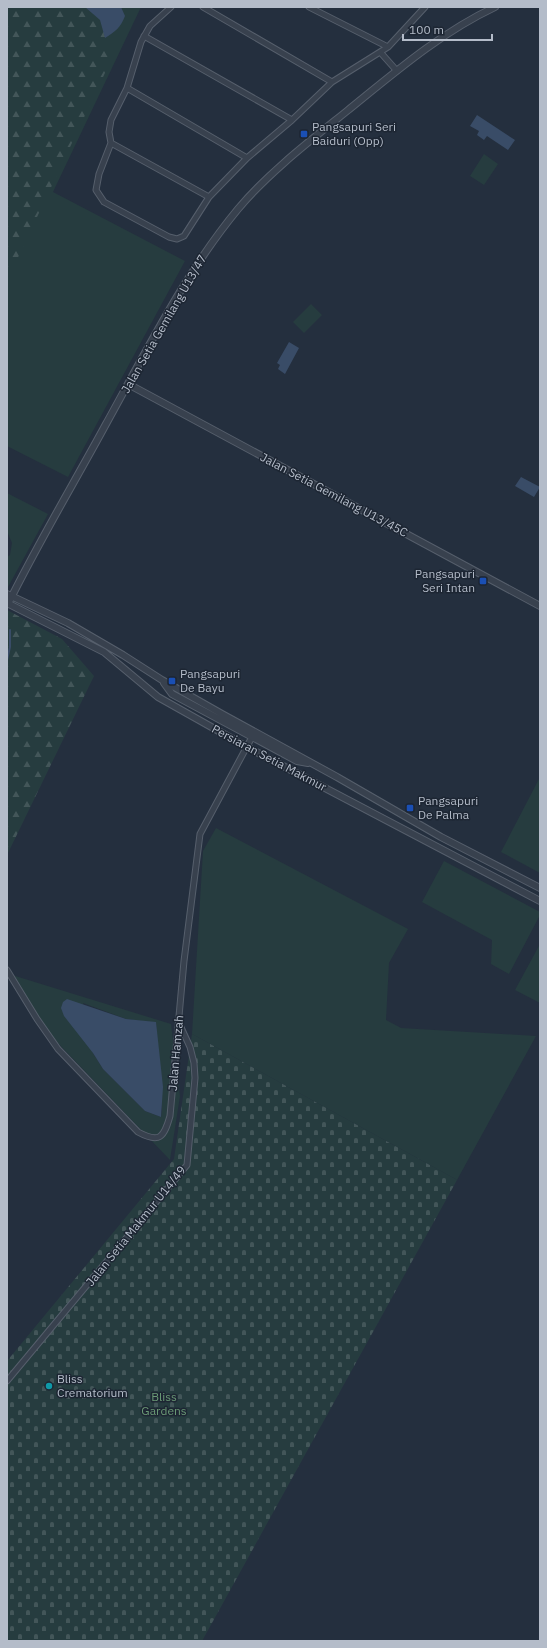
<svg xmlns="http://www.w3.org/2000/svg" width="547" height="1648" font-family="'IBM Plex Sans',sans-serif">
<defs>
<pattern id="forest-firs" width="22" height="20" patternUnits="userSpaceOnUse"><rect width="22" height="20" fill="#263c3f"/><path d="M5 1l3.5 6h-7zM16 11l3.5 6h-7z" fill="#435659"/></pattern>
<pattern id="cemetery-stones" width="16" height="16" patternUnits="userSpaceOnUse"><rect width="16" height="16" fill="#263c3f"/><path d="M2 7V4a2 2 0 0 1 4 0v3zM10 15v-3a2 2 0 0 1 4 0v3z" fill="#435659"/></pattern>
</defs>
<rect width="100%" height="100%" fill="#242f3e"/>
<path fill="#263c3f" fill-rule="evenodd" d="M7,7h134l-88,185 132,69 -117,216 -61,-31z
M484,154l14,10 -14,21 -14,-9z
M311,304l11,11 -18,18 -11,-11z
M7,493l41,21 -40,73h-1v-30l3,-2 2,-12 -5,-12z
M540,777v96l-39,-21z
M216,828l192,101 -19,34 -3,57 15,8 135,8 -79,144 -265,-146 11,-183z
M444,861l96,51v3l-31,59 -18,-10 1,-24 -70,-38z
M540,944v59l-25,-13z
M12,975l159,49 9,72 -10,64 -117,-122zM83,1003l43,16 30,4 6,86 -1,8 -16,-6 -42,-42 -10,-16z"/>
<path fill="url(#forest-firs)" d="M7,7h78l15,13 12,38 -99,210 -6,7z
M7,610l55,29 32,37 -87,179z"/>
<path fill="url(#cemetery-stones)" d="M192,1034l265,146 -255,461h-195v-280l167,-202z"/>
<path fill="#394c67" d="M85,7h36l4,9c-4,11 -10,16 -20,22l-5,-18z
M477,115l38,25 -7,10 -21,-14 -3,4 -7,-5 2,-4 -9,-5z
M289,342l10,6 -14,26 -7,-5 2,-4 -3,-2z
M521,477l19,10 -6,10 -19,-11z
M67,999l59,20 30,3 7,65 -2,30 -16,-6 -42,-42 -10,-16 -29,-37 -3,-8 2,-6z"/>
<g fill="none" stroke-linecap="round" stroke-linejoin="round">
<path stroke="#394c67" stroke-width="2" d="M7,660l3,-13v-17"/>
<defs>
<path id="minor" d="M171,7l-21,19 -9,16 -14,46 -16,32 -2,12 2,11 -12,31 -3,16 8,12 65,35 8,2 7,-3 25,-39 38,-39 45,-38 40,-38 56,-35 37,-40
M203,7l129,75
M309,7l79,40
M144,36l148,84
M381,53l16,18
M127,88l120,70
M111,143l98,54
M7,970l30,49 21,30 80,83c22,12 26,5 32,-16l14,-155 16,-127 52,-97
M7,1381l180,-216 8,-87 -1,-15 -4,-16 -11,-24"/>
<path id="tertiary" d="M128,384l412,222
M7,594l61,29 55,32 39,25 60,34 115,63 104,60 99,51
M7,603l97,49 54,45 89,50 293,154
M8,604c30,-61 66,-121 98,-180 41,-74 79,-151 132,-215 30,-36 73,-69 109,-98 47,-38 93,-78 148,-104
M164,683l8,11 125,67 11,2"/>
</defs>
<use href="#minor" stroke="#565f6c" stroke-width="7"/>
<use href="#tertiary" stroke="#565f6c" stroke-width="8"/>
<use href="#minor" stroke="#38414e" stroke-width="5"/>
<use href="#tertiary" stroke="#38414e" stroke-width="6"/>
</g>
<g fill="#1a4fb4" stroke="#1d2633" stroke-width="1.5">
<rect x="300" y="130" width="8" height="8" rx="2"/>
<rect x="479" y="577" width="8" height="8" rx="2"/>
<rect x="168" y="677" width="8" height="8" rx="2"/>
<rect x="406" y="804" width="8" height="8" rx="2"/>
</g>
<circle fill="#0f9aa8" stroke="#1d2633" stroke-width="1.5" cx="49" cy="1386" r="4"/>
<g text-anchor="middle" stroke-width="3" stroke-linejoin="round" paint-order="stroke">
<g font-size="12" fill="#b4bcc9" stroke="#1d2633" text-anchor="start">
<text x="312" y="131">Pangsapuri Seri<tspan x="312" dy="14">Baiduri (Opp)</tspan></text>
<text x="475" y="578" text-anchor="end">Pangsapuri<tspan x="475" dy="14">Seri Intan</tspan></text>
<text x="180" y="678">Pangsapuri<tspan x="180" dy="14">De Bayu</tspan></text>
<text x="418" y="805">Pangsapuri<tspan x="418" dy="14">De Palma</tspan></text>
<text x="57" y="1383">Bliss<tspan x="57" dy="14">Crematorium</tspan></text>
</g>
<g font-size="12" fill="#b4bcc9" stroke="#1d2633">
<text transform="translate(164 324) rotate(-60)" y="4">Jalan Setia Gemilang U13/47</text>
<text transform="translate(334 495) rotate(28)" y="4">Jalan Setia Gemilang U13/45C</text>
<text transform="translate(269 758) rotate(28)" y="4">Persiaran Setia Makmur</text>
<text transform="translate(176 1053) rotate(-85)" y="4">Jalan Hamzah</text>
<text transform="translate(136 1226) rotate(-51)" y="4">Jalan Setia Makmur U14/49</text>
</g>
<g font-size="12" fill="#6b9a76" stroke="#1d2633">
<text x="164" y="1401">Bliss<tspan x="164" dy="14">Gardens</tspan></text>
</g>
</g>
<rect width="547" height="1648" fill="none" stroke="#b4bcc9" stroke-width="16"/>
<path d="M403 34v6h89v-6" fill="none" stroke="#b4bcc9" stroke-width="2"/>
<text x="409" y="34" font-size="12" fill="#b4bcc9" stroke="#1d2633" stroke-width="3" paint-order="stroke">100 m</text>
</svg>
